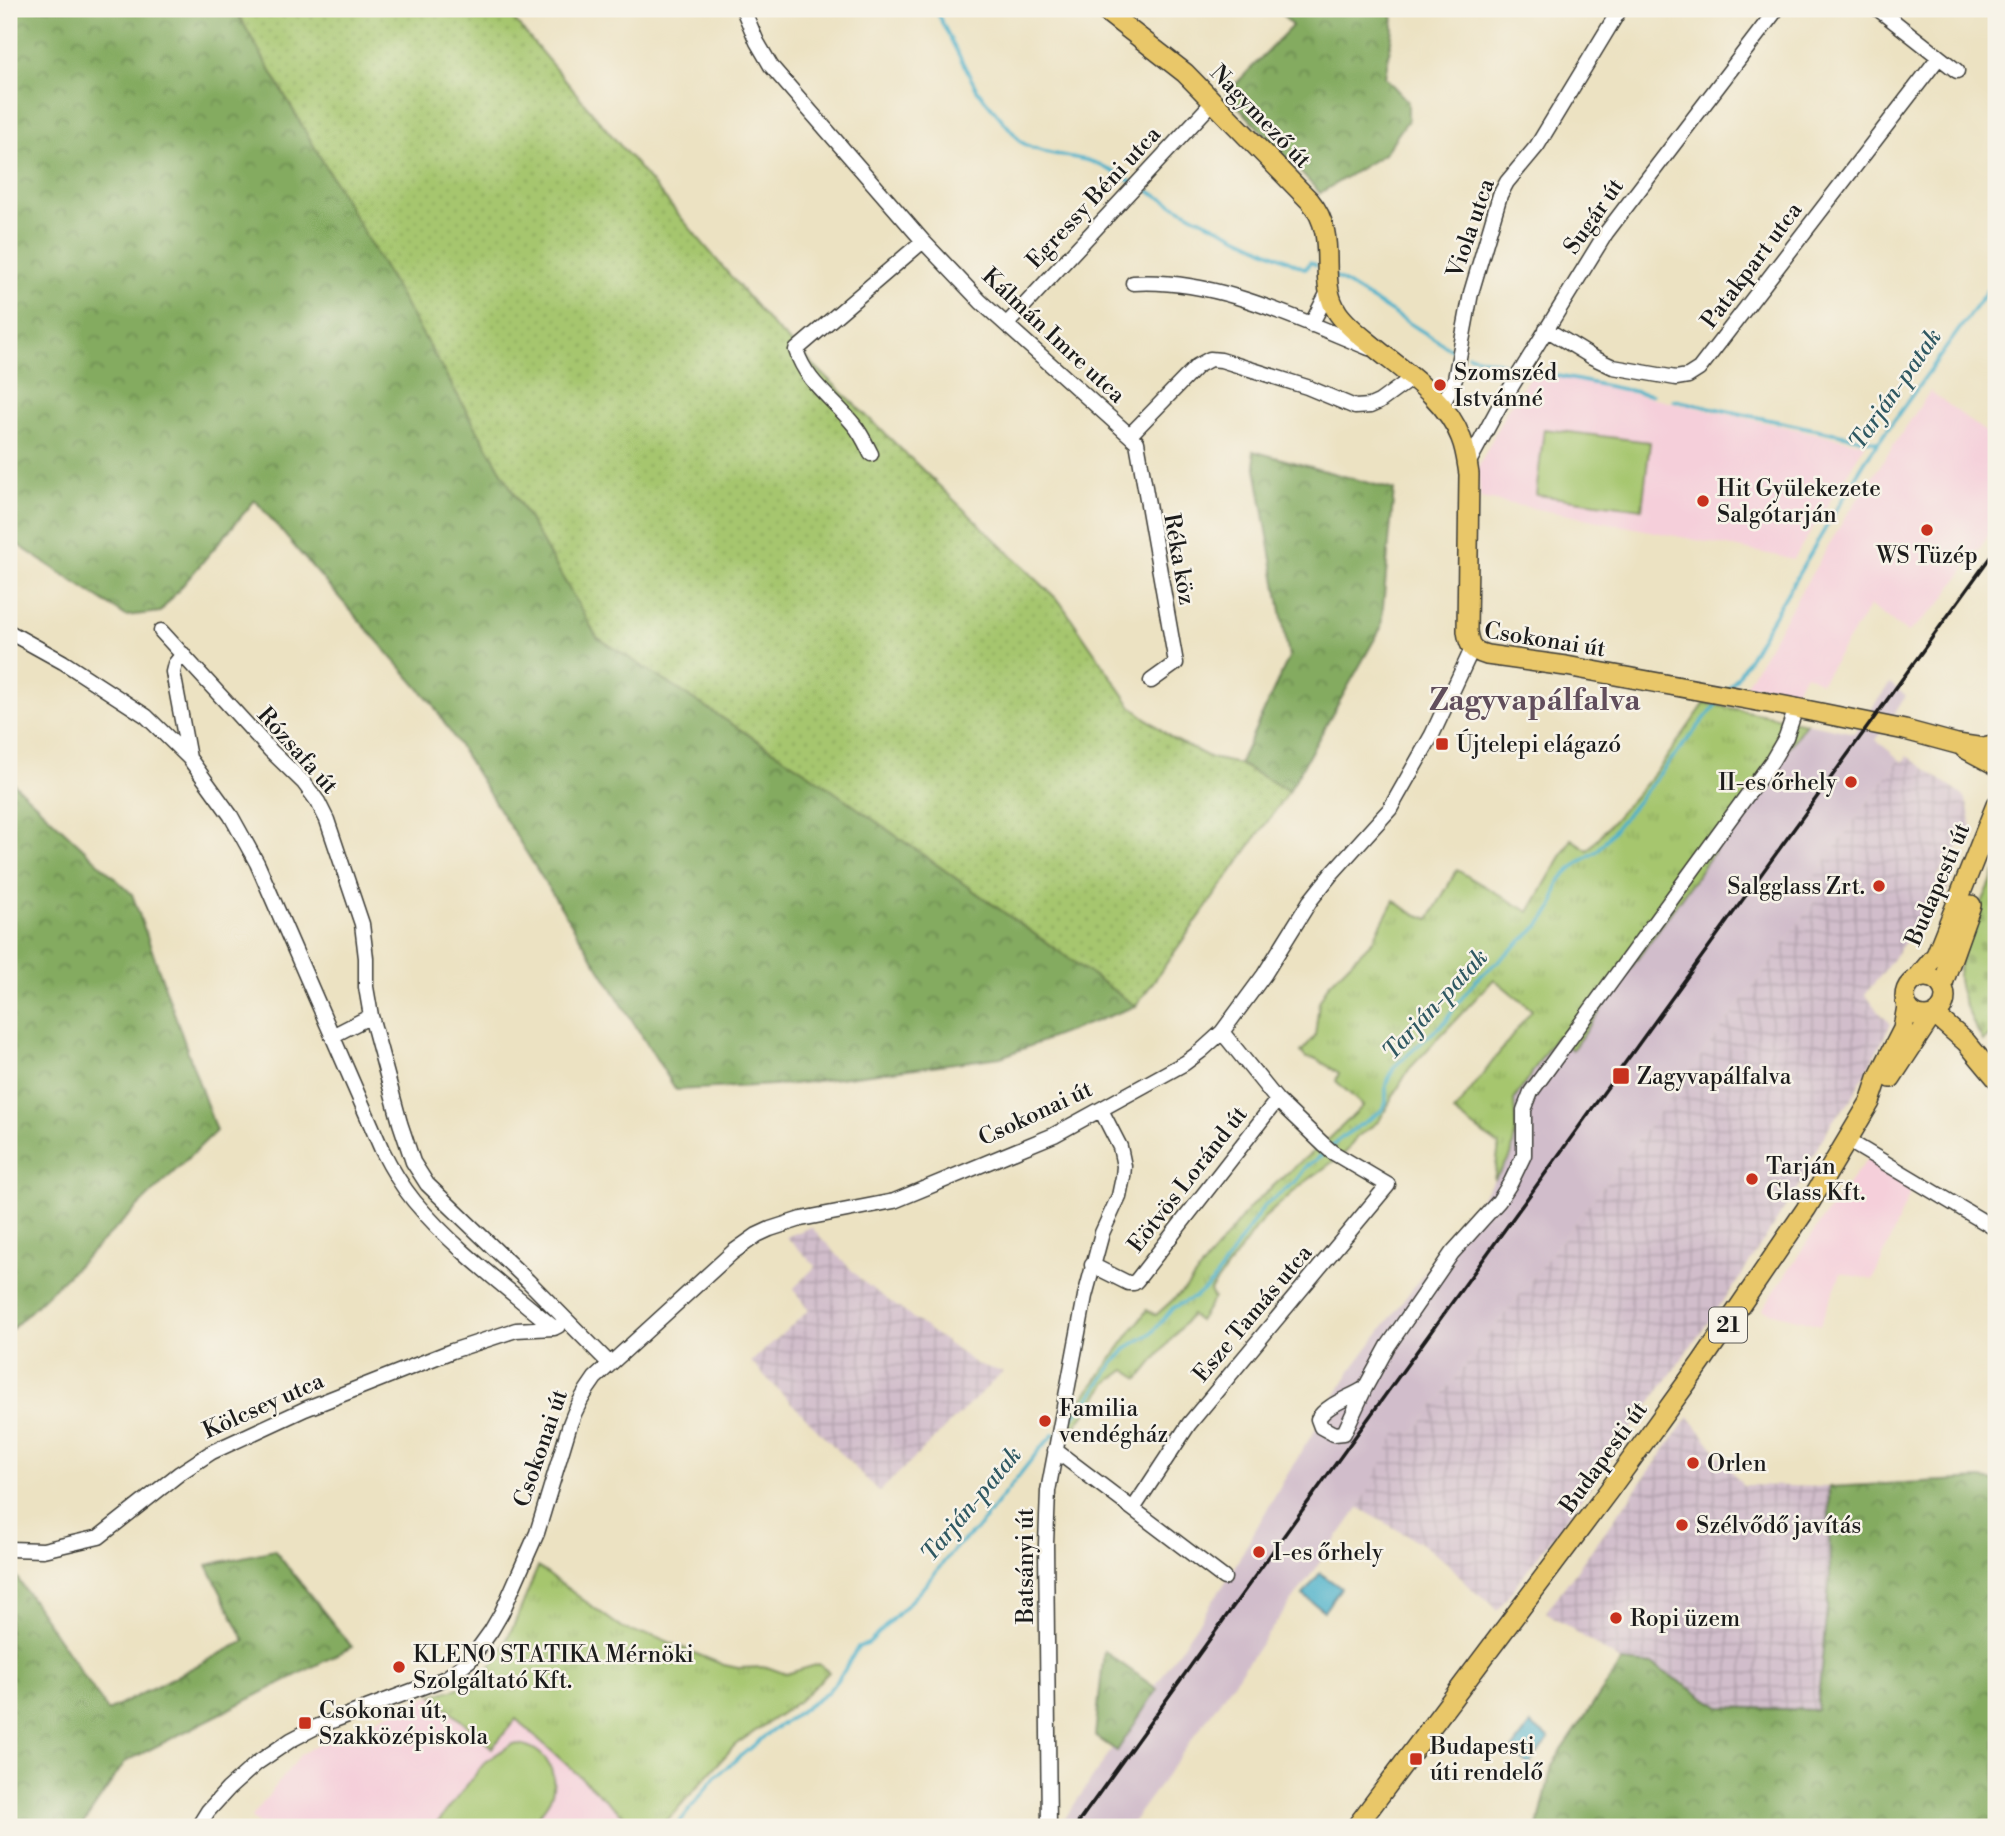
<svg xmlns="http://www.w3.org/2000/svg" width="2005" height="1836" font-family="'Libre Bodoni',serif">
<defs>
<pattern id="industrial-grid" width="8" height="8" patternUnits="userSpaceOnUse" patternTransform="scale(1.75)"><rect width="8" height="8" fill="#d1bdcb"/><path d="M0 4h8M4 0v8" fill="none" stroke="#b3a2ae"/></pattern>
<pattern id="grass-tufts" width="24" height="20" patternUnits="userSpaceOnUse" patternTransform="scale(1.75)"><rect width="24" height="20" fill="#a6c66e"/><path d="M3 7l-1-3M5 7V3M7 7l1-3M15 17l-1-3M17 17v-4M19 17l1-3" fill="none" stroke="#8eaa5f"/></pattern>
<pattern id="forest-crowns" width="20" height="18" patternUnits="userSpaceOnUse" patternTransform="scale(1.75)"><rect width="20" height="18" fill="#84ab61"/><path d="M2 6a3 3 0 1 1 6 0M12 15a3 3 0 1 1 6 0" fill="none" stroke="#6b8a4f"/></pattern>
<pattern id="cemetery-stones" width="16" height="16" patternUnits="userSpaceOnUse" patternTransform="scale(1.75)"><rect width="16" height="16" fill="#a6c66e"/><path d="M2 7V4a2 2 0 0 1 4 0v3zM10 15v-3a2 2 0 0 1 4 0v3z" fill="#8eaa5f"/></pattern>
<pattern id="garden-dots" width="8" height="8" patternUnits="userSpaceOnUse" patternTransform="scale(1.75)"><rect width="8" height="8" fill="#a6c66e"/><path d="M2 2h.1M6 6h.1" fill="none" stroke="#8eaa5f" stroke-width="1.8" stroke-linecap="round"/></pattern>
</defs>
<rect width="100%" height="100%" fill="#f7f3e8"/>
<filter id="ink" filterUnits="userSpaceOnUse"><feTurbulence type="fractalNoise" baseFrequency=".0143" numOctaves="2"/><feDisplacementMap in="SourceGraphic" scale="14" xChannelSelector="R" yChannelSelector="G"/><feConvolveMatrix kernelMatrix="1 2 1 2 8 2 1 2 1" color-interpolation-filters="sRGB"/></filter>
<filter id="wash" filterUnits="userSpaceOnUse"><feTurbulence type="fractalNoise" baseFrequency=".00686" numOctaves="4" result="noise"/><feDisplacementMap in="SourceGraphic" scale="28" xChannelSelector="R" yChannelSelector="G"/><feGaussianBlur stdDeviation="1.57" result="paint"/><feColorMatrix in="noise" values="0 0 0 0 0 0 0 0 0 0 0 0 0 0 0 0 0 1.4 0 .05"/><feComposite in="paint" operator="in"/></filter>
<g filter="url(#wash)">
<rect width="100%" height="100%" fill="#ece2c2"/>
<path fill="#f5cfda" d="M1533,372l323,70 10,1 -72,116 -314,-61 -2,-30 28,-57z
M1930,391l66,49v85l-56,79 -32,29 -38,-27 -49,76 -16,-8 -10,17 -27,-5h-23l98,-165z
M1869,1156l45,28 -41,96 -32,-7 -21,52 -58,-15 59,-89z
M432,1695l60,53 24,-30 120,109h-375l-10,-9 49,-63 16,-10z"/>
<path fill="url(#industrial-grid)" d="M1907,756l55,39 6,11 4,22 -36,50 13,10 -12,16 -4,-2 -51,72 -17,20 12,16 14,14 -42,79 -16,17 -26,46 -3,12 -67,104 -145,202 -95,127 -6,-8 -19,-13 -22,-25 -31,-23 -60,-34 22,-46 17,-34 14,7 200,-261 151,-201 57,-79 -12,-9 91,-126 4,3z
M811,1227l51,54 114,83 27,8 -124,120 -128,-130 58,-52 -16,-21 23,-23 -30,-29z
M1689,1417l54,68 86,2 1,90 -13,133 -97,-3 -67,-42 -31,-3 -76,-50z"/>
<path fill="#d1bdcb" d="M1890,683l16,13 -30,44 23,19 -91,126 12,9 -57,79 -151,201 -200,261 -14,-6 -39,79 -230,319h-70l168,-247 51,-90 74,-121 142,-189 17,-24 5,-26 -2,-30 43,-65 16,15 233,-327 48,10z"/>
<path fill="url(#grass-tufts)" stroke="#617145" stroke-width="2" d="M1705,703l101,20 -234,327 -16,-14 -42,64 2,30 -5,26 -17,24 5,-34 -45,-34 78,-102 -38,-31 -85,90 -30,52 -22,16 -11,15 -46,34 -36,32 -54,73 4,7 -15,23 -8,-6 -52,64 -14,-9 -18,13 -43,59 9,-30 74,-102 9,5 29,-26 65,-82 43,-39 37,-30 33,-32 -27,-25 3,-8 -23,-14 -10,-1 -5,-6 14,-16 4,-34 9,-17 45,-45 21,-40 16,12 19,7 28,-49 72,42 42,-73 17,11 71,-82z
M538,1567l84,61 14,5 17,2 46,20 25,10 14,3 29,-1 19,7 33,-10 10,8 -30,29 -64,44 -74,82h-25l-120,-108 -24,29 -60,-53c16,-4 33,-7 47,-17 25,-18 46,-82 59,-111z"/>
<path fill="url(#forest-crowns)" stroke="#50643e" stroke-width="2" d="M9,9h226l362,628 211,136 328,233 -135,51 -208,27 -117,6 -244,-387 -132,-150 -45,-53 -95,112 -34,4 -117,-77z
M1278,9h114l1,20 -8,48 23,25v18l-24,34 -64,39 -94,-99 66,-68z
M1253,451l141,39 -13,138 -92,163 -50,-27 50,-107z
M9,779l123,115 84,237 -207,201z
M1980,1479l16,2v346h-458l14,-62 70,-103 31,3 67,42 97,3 13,-133 -1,-90z
M274,1550l78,97 -227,115 -44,65h-72v-261l99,145 137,-70 -38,-76z
M1104,1651l53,38 -40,62 -22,-15z"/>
<path fill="url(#cemetery-stones)" stroke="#617145" stroke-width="2" d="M1996,871v160l-13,10c-10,-18 -26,-48 -25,-67 3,-30 26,-75 38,-103z"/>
<path fill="url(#garden-dots)" stroke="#617145" stroke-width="2" d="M235,9h270l265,314 290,279 72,105 41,32 38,19 28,6 50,27 -153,215 -328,-233 -211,-136z"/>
<path fill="#a6c66e" stroke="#617145" stroke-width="2" d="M1544,429l106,13 -8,67 -106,-14z
M512,1744c30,-1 51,28 37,57 -5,9 -14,18 -21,26h-94l52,-66z"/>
<path fill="#4bb1ca" stroke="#346673" stroke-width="2" d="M1320,1573l21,15 -17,23 -21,-16z
M1531,1724l18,15 -20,26 -18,-14z"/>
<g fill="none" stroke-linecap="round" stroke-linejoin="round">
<path stroke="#4bb1ca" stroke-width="3.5" d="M935,9l42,81 44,52c21,13 46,13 69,19 15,5 30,15 44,22
M1141,187l53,29 112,53 4,-7 6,3
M1334,276l123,77
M1468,355l46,11
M1533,371l119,24
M1674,400l203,42
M1728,689l11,-14 126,-214 131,-183
M1331,1147l11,-10 38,-25 6,-9v-19l9,-18 52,-46 7,-12 22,-28 63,-54 14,-19 5,-23 5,-7 15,-14 19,-12 122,-150
M1065,1425l19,-19 29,-42 15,-17 25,-15 20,-24 13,-7 10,-4 16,-14 52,-77 31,-24 11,-15 20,-15
M676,1827l39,-50 51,-42 61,-42 17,-22 14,-24 10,-3 53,-54 35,-43 20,-17 63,-80 15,-16"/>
</g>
</g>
<g filter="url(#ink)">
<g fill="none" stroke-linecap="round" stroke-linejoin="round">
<defs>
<path id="minor" d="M743,9l14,33 14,24 152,175 58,61 156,140 39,221 -25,18
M1939,57l18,14
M1133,283c82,-5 162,35 236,65
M1007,324l206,-222
M1311,325l18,-35
M1546,329l46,28 21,10 63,11 12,-2 11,-7 240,-312 -61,-48
M1442,406l13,-27 16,-86 29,-98 7,-13 30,-36 83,-137
M1130,435l67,-69 13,-7 11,1 86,27 48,20 15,-1 9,-4 33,-24
M871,454c-5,-10 -10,-21 -17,-29 -21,-27 -47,-41 -58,-75l127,-109
M1468,464l32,-59 106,-172 171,-224
M161,631l110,120 33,32 14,19 9,18 35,104 4,34v29l5,29 29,107 13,39 14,22 101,97 82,83
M9,632l54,30 83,54 43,42 42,58 26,47 125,287c9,18 19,35 32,51 40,48 92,86 140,127
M183,654l-8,10 -2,8 16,86
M332,1036l39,-20
M1847,1140l149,89
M1092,1265l36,18h6l3,-3 140,-180
M1365,1388c-15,10 -38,16 -47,31l3,8 13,7 10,-1 21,-45 23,-42 64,-93 47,-52 12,-19 13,-27v-45l7,-18 241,-331 14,-24 10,-29
M1055,1450l169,128
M1133,1509l56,-85 199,-239 -56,-33 -8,-7 -47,-45 -55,-68
M9,1549l34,1 56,-13 81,-64 32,-21 93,-43 147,-58 64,-21 38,-2 4,-2
M198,1827l10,-16 20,-22 29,-26 34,-23 25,-13 130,-49 24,-18 21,-29 11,-19 35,-79 33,-109c6,-17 14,-31 25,-46l138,-126 24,-17 13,-6 31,-10 93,-18 160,-66 131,-72 16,-12 21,-19 42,-57 46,-74 23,-29 57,-63 42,-74 40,-86
M1049,1827l-3,-282 2,-54 37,-195 17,-63 17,-37 4,-19 1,-11 -4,-19 -19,-37"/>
<path id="major" d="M1103,9l82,64 125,128c31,37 5,79 28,112 9,13 23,23 35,33 31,26 73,52 88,92 5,12 6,24 8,36l-2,157c2,15 5,20 20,24l79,11 230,42 109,22 52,14 27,4 12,-3
M1964,748l32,17
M1905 997a20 20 0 1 1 40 0a20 20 0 1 1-40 0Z
M1917,978l19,-23 60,-150
M1942,986l29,-81
M1935,1015l31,27 30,36
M1891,1078l40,-61
M1356,1827l254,-338 91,-126 105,-154 64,-107 8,-24 25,-49 4,-23"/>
</defs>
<use href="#minor" stroke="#3b3a35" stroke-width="17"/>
<use href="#major" stroke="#3b3a35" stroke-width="22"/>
<use href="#minor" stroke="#fff" stroke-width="14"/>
<use href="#major" stroke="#e9c769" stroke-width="19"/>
<path stroke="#1c1c1c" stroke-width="3.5" d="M1075,1827l246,-343 675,-935"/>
</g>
</g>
<g fill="#c8321e" stroke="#f7f3e8" stroke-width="2.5">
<circle cx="1440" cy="385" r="7"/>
<circle cx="1703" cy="501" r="7"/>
<circle cx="1927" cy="530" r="7"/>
<rect x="1435" y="737" width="14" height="14" rx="3.5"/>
<circle cx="1851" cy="782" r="7"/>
<circle cx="1879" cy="886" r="7"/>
<rect x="1612" y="1067" width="18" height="18" rx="3.5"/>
<circle cx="1752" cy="1179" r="7"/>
<circle cx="1045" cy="1421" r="7"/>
<circle cx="1693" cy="1463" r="7"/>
<circle cx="1682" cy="1525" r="7"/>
<circle cx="1259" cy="1552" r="7"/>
<circle cx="1616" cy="1618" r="7"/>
<circle cx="399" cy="1667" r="7"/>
<rect x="298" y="1716" width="14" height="14" rx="3.5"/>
<rect x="1409" y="1752" width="14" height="14" rx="3.5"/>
</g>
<g text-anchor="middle" stroke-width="5" stroke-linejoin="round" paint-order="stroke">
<rect fill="#f7f3e8" stroke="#5e5c59" stroke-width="2" x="1709" y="1307.5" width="38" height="35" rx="5"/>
<g font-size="21" font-weight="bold" fill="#1c1c1c">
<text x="1728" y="1332">21</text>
</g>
<g font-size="23" fill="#1c1c1c" stroke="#f7f3e8">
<text transform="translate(1261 116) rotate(46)" y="8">Nagymező út</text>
<text transform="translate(1093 197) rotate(-47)" y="8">Egressy Béni utca</text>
<text transform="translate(1593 216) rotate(-55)" y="8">Sugár út</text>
<text transform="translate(1470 228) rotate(-71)" y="8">Viola utca</text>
<text transform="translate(1751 265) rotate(-53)" y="8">Patakpart utca</text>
<text transform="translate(1054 335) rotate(43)" y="8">Kálmán Imre utca</text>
<text transform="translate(1180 559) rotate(80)" y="8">Réka köz</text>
<text transform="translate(1545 639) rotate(9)" y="8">Csokonai út</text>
<text transform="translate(298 750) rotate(48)" y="8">Rózsafa út</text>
<text transform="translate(1937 884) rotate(-67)" y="8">Budapesti út</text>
<text transform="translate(1035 1113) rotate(-25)" y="8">Csokonai út</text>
<text transform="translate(1187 1179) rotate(-52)" y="8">Eötvös Loránd út</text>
<text transform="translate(1252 1313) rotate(-50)" y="8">Esze Tamás utca</text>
<text transform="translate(263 1405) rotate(-24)" y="8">Kölcsey utca</text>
<text transform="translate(540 1448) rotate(-71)" y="8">Csokonai út</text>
<text transform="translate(1603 1457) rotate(-54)" y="8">Budapesti út</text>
<text transform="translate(1025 1566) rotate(-90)" y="8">Batsányi út</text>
</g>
<g font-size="23" fill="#1c1c1c" stroke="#f7f3e8" text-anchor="start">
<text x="1454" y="380">Szomszéd<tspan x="1454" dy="26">Istvánné</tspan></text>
<text x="1717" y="496">Hit Gyülekezete<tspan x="1717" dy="26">Salgótarján</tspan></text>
<text x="1927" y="563" text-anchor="middle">WS Tüzép</text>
<text x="1456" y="752">Újtelepi elágazó</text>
<text x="1837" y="790" text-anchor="end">II-es őrhely</text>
<text x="1865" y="894" text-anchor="end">Salgglass Zrt.</text>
<text x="1637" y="1084">Zagyvapálfalva</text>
<text x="1766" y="1174">Tarján<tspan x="1766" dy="26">Glass Kft.</tspan></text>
<text x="1059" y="1416">Familia<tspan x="1059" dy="26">vendégház</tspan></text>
<text x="1707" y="1471">Orlen</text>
<text x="1696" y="1533">Szélvődő javítás</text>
<text x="1273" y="1560">I-es őrhely</text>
<text x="1630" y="1626">Ropi üzem</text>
<text x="413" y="1662">KLENO STATIKA Mérnöki<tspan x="413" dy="26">Szolgáltató Kft.</tspan></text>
<text x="319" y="1718">Csokonai út,<tspan x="319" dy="26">Szakközépiskola</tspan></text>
<text x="1430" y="1754">Budapesti<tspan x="1430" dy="26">úti rendelő</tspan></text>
</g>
<g font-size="24" font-style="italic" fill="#2f5862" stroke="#f7f3e8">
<text transform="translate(1895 389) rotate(-55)" y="8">Tarján-patak</text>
<text transform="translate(1435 1004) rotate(-47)" y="8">Tarján-patak</text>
<text transform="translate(971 1504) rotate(-50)" y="8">Tarján-patak</text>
</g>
<g font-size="30" font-weight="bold" fill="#614e5c" stroke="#f7f3e8">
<text x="1535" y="710">Zagyvapálfalva</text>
</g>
</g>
<rect width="2005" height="1836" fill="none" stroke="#f7f3e8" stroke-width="35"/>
</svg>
